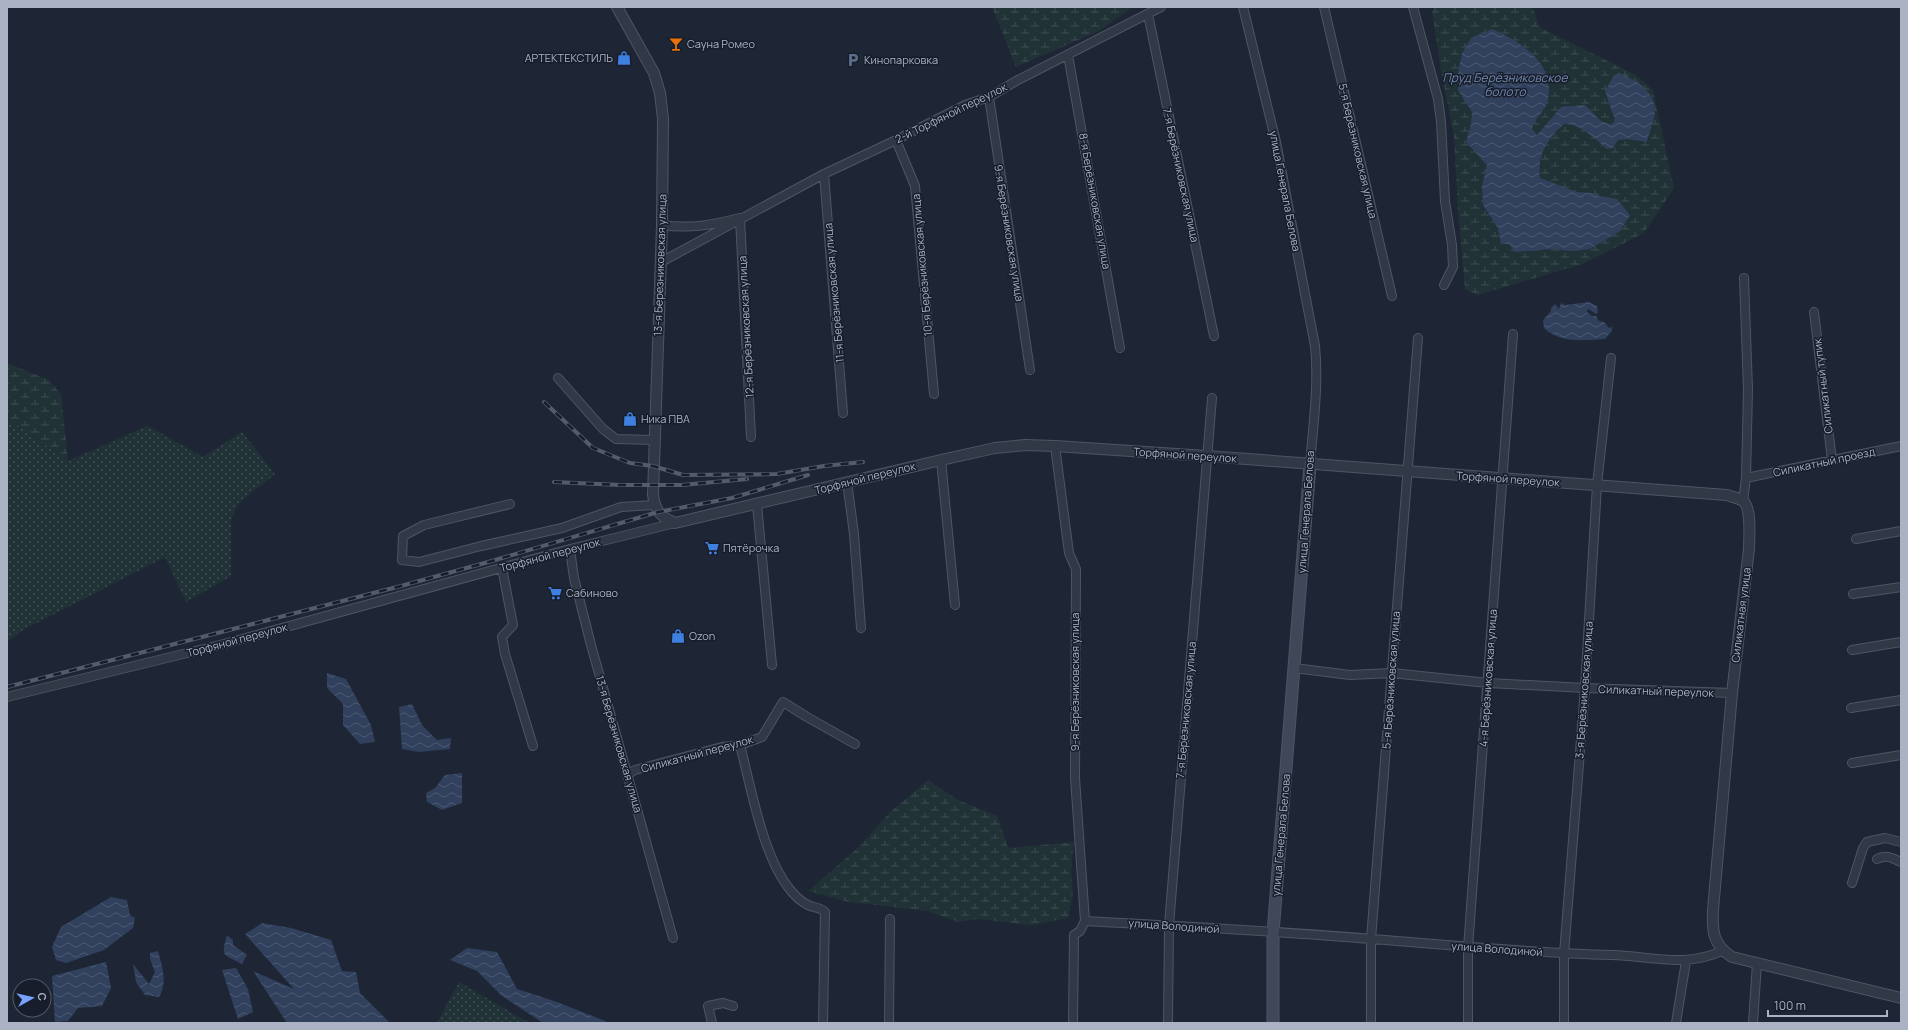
<svg xmlns="http://www.w3.org/2000/svg" width="1908" height="1030" font-family="Manrope,sans-serif">
<defs>
<pattern id="wetland-marsh" width="20" height="14" patternUnits="userSpaceOnUse"><rect width="20" height="14" fill="#203236"/><path d="M1 5h8M5 5V1M11 12h8M15 12V8" fill="none" stroke="#3e4d51"/></pattern>
<pattern id="garden-dots" width="8" height="8" patternUnits="userSpaceOnUse"><rect width="8" height="8" fill="#203236"/><path d="M2 2h.1M6 6h.1" fill="none" stroke="#3e4d51" stroke-width="1.8" stroke-linecap="round"/></pattern>
<pattern id="water-waves" width="16" height="10" patternUnits="userSpaceOnUse"><rect width="16" height="10" fill="#30405d"/><path d="M0 5q4-4 8 0t8 0" fill="none" stroke="#4b5973"/></pattern>
</defs>
<rect width="100%" height="100%" fill="#1e2635"/>
<path fill="url(#wetland-marsh)" d="M992,7h141l-34,24 -83,36z
M1435,7h98l6,20 97,48 17,15 21,98 -30,45 -61,31 -106,31 -12,-6 -7,-78 -4,-75 -13,-66 -9,-59z
M7,363l42,17 12,14 7,67 -61,-43z
M928,780l30,20 39,16 11,32 66,-6 -3,27 2,26 -5,23 -36,7 -55,-6 -19,3 -31,-11 -78,-9 -41,-11 52,-45 28,-32z"/>
<path fill="url(#garden-dots)" d="M7,418l61,43 80,-35 55,31 39,-25 33,42 -37,30 -7,16v56l-45,26 -21,-45 -142,73 -16,12z
M459,982l70,41h-92z"/>
<path fill="url(#water-waves)" d="M1492,29c30,13 66,36 55,74 -4,11 -12,14 -15,26l5,6 24,-28 24,-2 16,16 11,4 3,-5 -10,-29 8,-14 6,-4c16,6 37,19 36,39 -1,10 -6,20 -8,30l-20,-3 -9,1 -5,8 -6,1c-13,-11 -26,-25 -43,-25 -17,15 -27,31 -24,54l37,14 15,1 8,3 17,3 13,16 -10,16 -30,18 -19,2 -19,-2 -37,3 -6,-8h-8l-3,-16 -15,-23 -1,-19 5,-21 -21,-23 5,-18 1,-12 -14,-22v-17l4,-20 9,-15z
M1589,302l8,4 1,7 -2,1 -8,-5 -1,3 5,4h4l3,5 5,1 5,6 3,-1v4l-7,8c-20,1 -45,5 -61,-11l-1,-8 8,-9v-3l4,-4 4,5 2,-6 4,2z
M327,673l19,6 25,46 4,17 -15,2 -17,-19v-21l-16,-16z
M412,704l10,21 15,15 14,-2 -1,11 -31,3 -17,-3 -3,-42z
M462,773v30l-20,7 -15,-8 -1,-9 9,-5 10,-13z
M111,897l16,3 3,15 5,3 -2,10 -29,22 -38,13 -10,-3 -4,-13 9,-20z
M262,923l29,5 40,12 11,31 14,1 4,21 30,30h-103l-34,-52 41,18 -49,-55z
M227,935l6,5v5l14,10 -5,9c-20,-10 -21,-7 -15,-29z
M467,948l30,4 20,37 40,13 53,21h-67l-41,-27 -25,-25 -27,-11z
M158,951c4,15 10,32 1,46l-14,-2 -9,-13 -3,-18 16,20 6,-12 -5,-13v-6z
M106,962l5,26 -9,18 -24,2 -10,13 -13,1 -3,-46z
M236,968l12,21 5,23 -15,7 -16,-49z"/>
<g fill="none" stroke-linecap="round" stroke-linejoin="round">
<defs>
<path id="minor" d="M1243,7l33,135 39,204c4,39 -2,80 -5,119
M1324,7l68,289
M1413,7l25,92 3,23 4,79 7,44 1,22 -9,18
M1148,14l66,322
M1068,55l52,293
M989,97l41,273
M896,140l19,46 19,208
M824,174l19,239
M662,225c29,4 50,0 78,-7l11,219
M661,262l163,-88 72,-34 69,-35 24,-8 27,-16 145,-74
M1814,312l18,148
M558,378l45,51 13,10 38,1
M1055,446l14,107 7,16 -1,209 10,143
M941,460l14,145
M1746,478l155,-32
M847,482l7,52 7,94
M1743,501l3,-23 2,-89 -4,-111
M510,504l-86,21 -21,11 -1,24 17,2 62,-16 81,-18 59,-21 33,-2
M757,504l15,161
M1856,539l45,-8
M570,549l4,29 17,67 82,293
M502,568l11,57 -11,12 3,17 28,92
M1853,594l48,-7
M1852,650l49,-8
M1294,668l56,7 42,-2 96,10 97,5 147,5
M7,697l217,-53 346,-95 105,-26
M1851,708l50,-8
M740,745c11,42 22,108 48,142 5,7 12,14 20,18 6,3 13,2 17,7l-2,111
M1852,763l49,-8
M628,774l7,-4 87,-23 18,-2 22,-8 21,-35 24,15 48,27
M1877,859c9,-5 15,-1 24,3
M1852,883l11,-35 4,-6 18,-4 16,4
M1085,921c96,5 191,10 286,18 80,6 160,14 240,16 40,1 73,13 111,-4
M712,1023l-4,-17 15,-3 10,3
M889,1023l1,-104
M1073,1023l1,-88 6,-4 5,-10
M1168,1023l1,-98 43,-527
M1371,1023v-84l47,-601
M1468,1023v-75l45,-614
M1564,1023v-69l21,-266 12,-203 14,-127
M1676,1023l10,-62
M1753,1023l4,-60"/>
<path id="tertiary" d="M617,7l37,66 6,20 3,26 -1,106 -9,270c2,16 8,22 22,28l266,-63 54,-12 30,-3 30,1 152,10 520,39c5,2 12,3 16,6 9,7 6,37 6,48l-17,144 -19,217c-1,21 0,35 19,47l169,41"/>
<path id="secondary" d="M1273,1023v-90l37,-468"/>
</defs>
<use href="#minor" stroke="#4e5564" stroke-width="10"/>
<use href="#tertiary" stroke="#4e5564" stroke-width="12"/>
<use href="#secondary" stroke="#4e5564" stroke-width="13"/>
<use href="#minor" stroke="#313846" stroke-width="8"/>
<use href="#tertiary" stroke="#313846" stroke-width="10"/>
<use href="#secondary" stroke="#3f4759" stroke-width="11"/>
<defs>
<path id="rail" d="M544,402l49,46 37,15 23,3 30,9 94,-1 47,-8 39,-4
M554,482l66,3h62l65,-6
M7,687l394,-101 91,-25 166,-49 74,-14 76,-23"/>
</defs>
<use href="#rail" stroke="#535c6d" stroke-width="4"/>
<use href="#rail" stroke="#171d2a" stroke-width="2.5" stroke-dasharray="8" stroke-linecap="butt"/>
</g>
<defs>
<symbol id="bar-bare" viewBox="-9 -9 18 18"><path d="M-6-5H6L.8 .8V4.5H3.5V6h-7V4.5H-.8V.8Z" fill="#e8710a" stroke="#171d2a" stroke-width="2.5" paint-order="stroke"/></symbol>
<symbol id="shop-bare" viewBox="-9 -9 18 18"><path d="M-5-2.5h2.3a2.7 3.5 0 0 1 5.4 0H5L5.5 6h-11ZM-1.5-2.5h3a1.5 2.3 0 0 0-3 0Z" fill="#3f7fe0" stroke="#171d2a" stroke-width="2.5" paint-order="stroke"/></symbol>
<symbol id="parking-bare" viewBox="-9 -9 18 18"><path d="M-3.5-5.5H1a3.5 3.5 0 0 1 0 7H-1V5.5H-3.5ZM-1-3.4V-.6H.8a1.4 1.4 0 0 0 0-2.8Z" fill="#5c6f8a" stroke="#171d2a" stroke-width="2.5" paint-order="stroke"/></symbol>
<symbol id="supermarket-bare" viewBox="-9 -9 18 18"><path d="M-6-5.5h2.5l.6 2H6L4.5 2H-2.5L-4.4-4H-6ZM-1.5 3.2a1.3 1.3 0 1 0 .1 0ZM3 3.2a1.3 1.3 0 1 0 .1 0Z" fill="#3f7fe0" stroke="#171d2a" stroke-width="2.5" paint-order="stroke"/></symbol>
</defs>
<g fill-rule="evenodd">
<use href="#bar-bare" x="666" y="34" width="20" height="20"/>
<use href="#shop-bare" x="614" y="48" width="20" height="20"/>
<use href="#parking-bare" x="843" y="50" width="20" height="20"/>
<use href="#shop-bare" x="620" y="409" width="20" height="20"/>
<use href="#supermarket-bare" x="702" y="538" width="20" height="20"/>
<use href="#supermarket-bare" x="545" y="583" width="20" height="20"/>
<use href="#shop-bare" x="668" y="626" width="20" height="20"/>
</g>
<g text-anchor="middle" stroke-width="3" stroke-linejoin="round" paint-order="stroke">
<g font-size="11" fill="#aab2c3" stroke="#171d2a" text-anchor="start">
<text x="687" y="48">Сауна Ромео</text>
<text x="613" y="62" text-anchor="end">АРТЕКТЕКСТИЛЬ</text>
<text x="864" y="64">Кинопарковка</text>
<text x="641" y="423">Ника ПВА</text>
<text x="723" y="552">Пятёрочка</text>
<text x="566" y="597">Сабиново</text>
<text x="689" y="640">Ozon</text>
</g>
<g font-size="11" fill="#aab2c3" stroke="#171d2a">
<text transform="translate(951 113) rotate(-26)" y="4">2-й Торфяной переулок</text>
<text transform="translate(1358 151) rotate(77)" y="4">5-я Берёзниковская улица</text>
<text transform="translate(1181 175) rotate(78)" y="4">7-я Берёзниковская улица</text>
<text transform="translate(1285 191) rotate(79)" y="4">улица Генерала Белова</text>
<text transform="translate(1095 201) rotate(80)" y="4">8-я Берёзниковская улица</text>
<text transform="translate(1009 233) rotate(81)" y="4">9-я Берёзниковская улица</text>
<text transform="translate(660 265) rotate(-88)" y="4">13-я Березниковская улица</text>
<text transform="translate(922 265) rotate(-95)" y="4">10-я Берёзниковская улица</text>
<text transform="translate(834 293) rotate(-95)" y="4">11-я Берёзниковская улица</text>
<text transform="translate(746 327) rotate(-93)" y="4">12-я Берёзниковская улица</text>
<text transform="translate(1823 386) rotate(-97)" y="4">Силикатный тупик</text>
<text transform="translate(1185 455) rotate(4)" y="4">Торфяной переулок</text>
<text transform="translate(1824 462) rotate(-12)" y="4">Силикатный проезд</text>
<text transform="translate(865 478) rotate(-14)" y="4">Торфяной переулок</text>
<text transform="translate(1508 479) rotate(4)" y="4">Торфяной переулок</text>
<text transform="translate(1306 512) rotate(-86)" y="4">улица Генерала Белова</text>
<text transform="translate(550 555) rotate(-15)" y="4">Торфяной переулок</text>
<text transform="translate(1741 615) rotate(-83)" y="4">Силикатная улица</text>
<text transform="translate(237 640) rotate(-15)" y="4">Торфяной переулок</text>
<text transform="translate(1488 678) rotate(-86)" y="4">4-я Берёзниковская улица</text>
<text transform="translate(1391 680) rotate(-86)" y="4">5-я Берёзниковская улица</text>
<text transform="translate(1075 682) rotate(-90)" y="4">9-я Берёзниковская улица</text>
<text transform="translate(1584 690) rotate(-86)" y="4">3-я Берёзниковская улица</text>
<text transform="translate(1656 691) rotate(2)" y="4">Силикатный переулок</text>
<text transform="translate(1186 710) rotate(-85)" y="4">7-я Берёзниковская улица</text>
<text transform="translate(619 744) rotate(74)" y="4">13-я Берёзниковская улица</text>
<text transform="translate(697 754) rotate(-15)" y="4">Силикатный переулок</text>
<text transform="translate(1281 835) rotate(-85)" y="4">улица Генерала Белова</text>
<text transform="translate(1174 926) rotate(4)" y="4">улица Володиной</text>
<text transform="translate(1497 949) rotate(4)" y="4">улица Володиной</text>
</g>
<g font-size="12" font-style="italic" fill="#7287ad" stroke="#171d2a">
<text x="1505" y="82">Пруд Берёзниковское<tspan x="1505" dy="14">болото</tspan></text>
</g>
</g>
<rect width="1908" height="1030" fill="none" stroke="#aab2c3" stroke-width="16"/>
<g transform="translate(32 998) rotate(82)"><circle r="19" fill="#171d2a" stroke="#525967"/>
<path d="M0-3L7 15L0 10L-7 15Z" fill="#78a2fb"/>
<text y="-6" font-size="11" font-weight="bold" text-anchor="middle" fill="#aab2c3">С</text>
</g>
<path d="M1768 1010v6h119v-6" fill="none" stroke="#aab2c3" stroke-width="2"/>
<text x="1774" y="1010" font-size="12" fill="#aab2c3" stroke="#171d2a" stroke-width="3" paint-order="stroke">100 m</text>
</svg>
